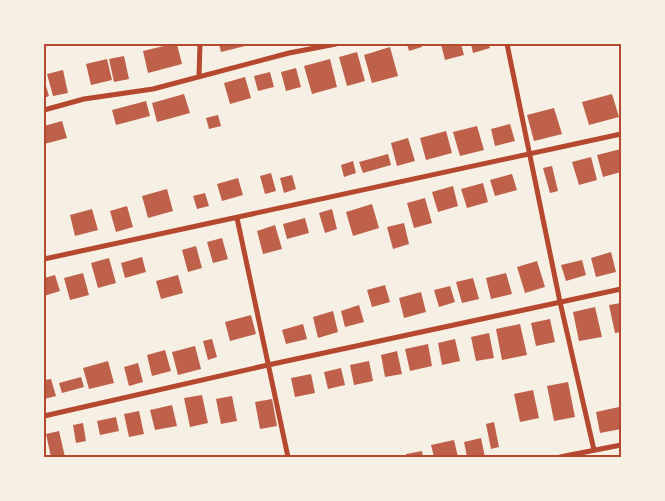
<svg xmlns="http://www.w3.org/2000/svg" width="665" height="501" font-family="Inter,sans-serif">
<rect width="100%" height="100%" fill="#f6efe4"/>
<path fill="#bf614a" d="M172,44h5l5,20 -34,9 -5,-22z
M219,44h26v2l-24,6z
M407,44h15v3l-13,4z
M441,44h20l3,11 -19,5z
M471,44h18l1,4 -17,5z
M390,47l8,29 -26,7 -8,-28z
M357,52l8,29 -18,5 -8,-29z
M124,56l5,23 -15,3 -5,-23z
M107,59l5,21 -21,5 -5,-21z
M330,59l7,28 -25,7 -8,-28z
M296,68l5,19 -15,4 -5,-19z
M63,70l5,23 -15,3 -6,-22z
M270,72l4,15 -16,4 -4,-15z
M245,77l6,21 -21,6 -6,-21z
M44,79l5,17 -5,2z
M184,94l6,19 -33,9 -5,-19z
M612,94l7,23 -30,8 -7,-23z
M146,101l4,15 -34,9 -4,-15z
M554,108l8,26 -28,7 -7,-26z
M218,115l3,11 -12,3 -3,-11z
M62,121l5,17 -23,6v-18z
M510,124l5,17 -20,5 -4,-17z
M477,126l7,24 -24,6 -7,-24z
M446,131l6,22 -26,7 -6,-22z
M408,138l7,23 -18,5 -6,-23z
M621,149v23l-18,5 -6,-22z
M388,154l3,11 -28,8 -4,-11z
M591,157l6,23 -18,5 -7,-23z
M353,161l3,12 -12,4 -3,-12z
M552,166l6,25 -8,2 -7,-25z
M271,173l5,18 -11,3 -5,-18z
M512,174l5,16 -22,6 -5,-16z
M292,175l4,14 -12,4 -4,-15z
M238,178l5,17 -21,6 -5,-17z
M483,183l5,19 -21,6 -6,-19z
M453,186l5,20 -20,6 -6,-20z
M167,189l6,22 -25,7 -6,-22z
M205,193l4,13 -12,3 -4,-13z
M425,198l7,25 -18,5 -7,-25z
M372,204l7,24 -26,8 -7,-24z
M127,206l6,21 -17,5 -6,-21z
M92,209l6,21 -23,6 -5,-21z
M332,209l5,20 -12,4 -6,-20z
M305,218l4,15 -22,6 -4,-15z
M404,223l5,21 -16,5 -6,-22z
M275,225l7,24 -19,5 -6,-23z
M222,238l6,21 -15,4 -6,-21z
M196,246l6,22 -14,4 -6,-22z
M611,252l5,20 -20,5 -5,-19z
M142,257l4,15 -21,6 -4,-15z
M109,258l7,25 -18,5 -7,-25z
M582,260l4,15 -20,6 -5,-16z
M537,261l8,26 -20,6 -8,-26z
M83,273l6,22 -19,5 -6,-22z
M506,273l6,21 -21,5 -5,-21z
M55,275l5,16 -16,5v-18z
M178,275l5,18 -22,6 -5,-18z
M473,278l6,21 -17,4 -6,-21z
M385,285l5,17 -18,5 -5,-17z
M450,286l5,16 -16,5 -5,-17z
M421,292l5,20 -22,6 -5,-20z
M621,303v29l-6,1 -6,-28z
M359,305l5,17 -19,5 -4,-16z
M595,307l7,30 -23,4 -6,-29z
M333,311l5,21 -20,6 -5,-21z
M251,315l5,19 -26,7 -5,-19z
M550,319l5,23 -19,4 -5,-23z
M303,324l4,15 -21,5 -4,-14z
M520,324l7,31 -25,5 -6,-31z
M489,333l5,25 -18,3 -5,-24z
M212,339l5,18 -9,3 -5,-19z
M455,339l5,22 -18,4 -4,-22z
M428,344l4,22 -22,5 -5,-22z
M195,346l6,23 -23,6 -6,-23z
M165,350l6,21 -19,5 -5,-21z
M397,351l5,23 -17,3 -4,-22z
M108,361l6,22 -25,6 -6,-21z
M369,361l4,20 -19,4 -4,-20z
M138,363l5,19 -14,4 -5,-19z
M341,368l4,17 -17,4 -4,-17z
M311,374l4,19 -20,4 -4,-19z
M81,377l3,10 -22,6 -3,-10z
M51,379l5,17 -12,3v-19z
M568,382l7,35 -21,4 -7,-35z
M533,390l6,28 -19,4 -6,-28z
M202,395l6,28 -18,4 -6,-29z
M232,396l5,25 -16,3 -5,-25z
M272,399l5,27 -17,3 -5,-27z
M172,405l5,21 -22,4 -5,-20z
M619,407l2,22 -21,4 -4,-21z
M139,411l5,23 -15,3 -5,-23z
M116,417l3,14 -19,4 -3,-14z
M494,422l5,25 -8,2 -5,-25z
M83,423l3,18 -10,2 -3,-18z
M59,431l6,26h-14l-5,-23z
M481,438l4,19h-18l-3,-15z
M454,440l4,17h-24l-3,-12z
M422,451l1,6h-17v-3z"/>
<g fill="none" stroke-linecap="round" stroke-linejoin="round">
<path stroke="#b5482f" stroke-width="5" d="M507,44l53,258 34,148
M199,76l1,-32
M44,110l40,-11 69,-10 136,-36 47,-9
M237,218l51,239
M44,259l577,-125
M44,416l224,-51 353,-76
M560,457l61,-12"/>
</g>
<rect width="665" height="501" fill="none" stroke="#f6efe4" stroke-width="90"/>
<rect x="45" y="45" width="575" height="411" fill="none" stroke="#b5482f" stroke-width="2"/>
</svg>
